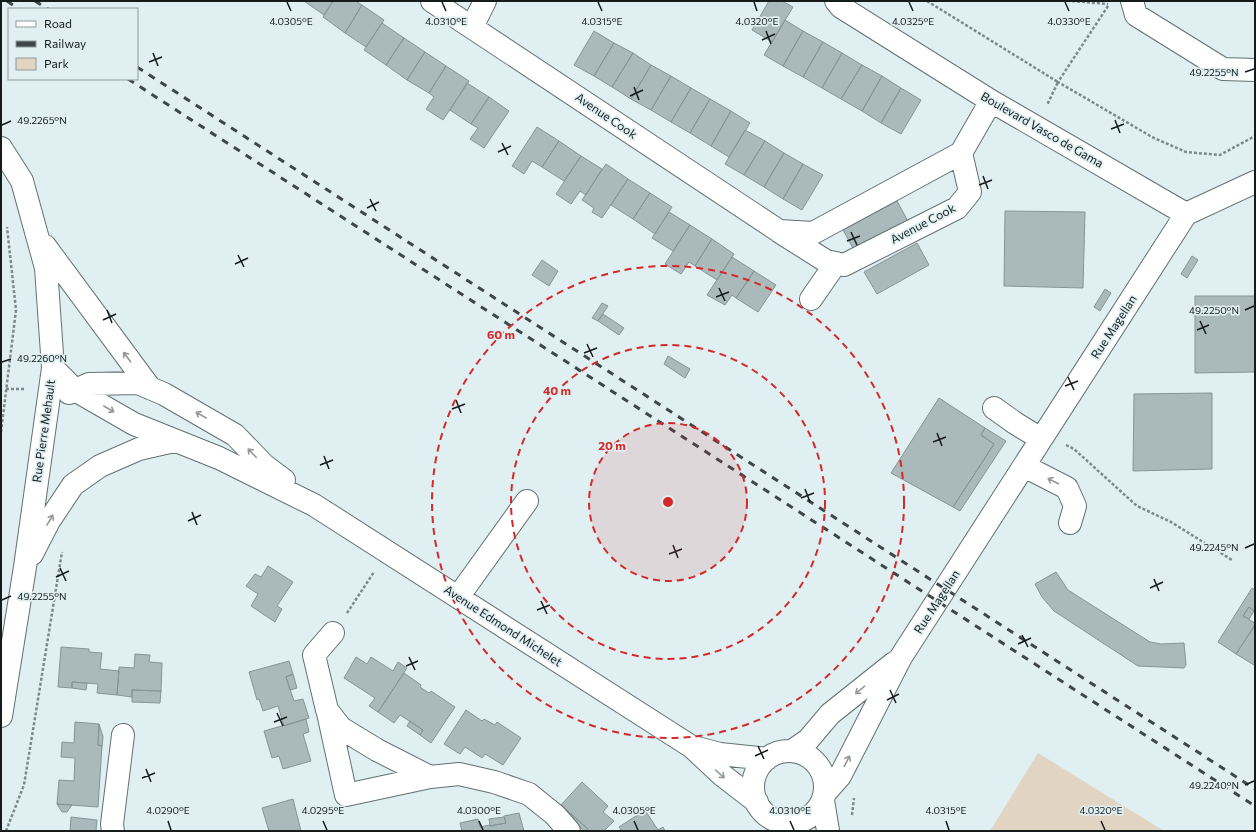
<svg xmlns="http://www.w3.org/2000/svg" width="1256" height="832" font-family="Commissioner,sans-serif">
<rect width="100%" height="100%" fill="#e0f0f2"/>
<path fill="#e1d4c2" d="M1038,753l126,78h-174z"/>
<path fill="#aababb" stroke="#859496" d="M304,1h29l-9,14z
M333,1h23l6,4 -17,28 -22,-16z
M769,1h13l11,6 -21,35 -20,-12z
M362,5l22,15 -18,27 -21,-14z
M785,20l18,11 -20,35 -19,-11z
M382,23l22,15 -18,27 -22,-15z
M594,31l20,12 -20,33 -20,-11z
M803,31l20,11 -20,35 -20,-11z
M404,38l21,14 -18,28 -21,-15z
M823,42l19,11 -20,35 -19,-11z
M614,43l19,10 -21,34 -18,-11z
M425,52l21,14 -17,27 -22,-13z
M633,53l18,12 -20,34 -19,-12z
M842,53l20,12 -21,34 -19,-11z
M651,65l20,11 -20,34 -20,-11z
M862,65l20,11 -20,35 -21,-12z
M446,66l23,15 -26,39 -17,-11 8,-12 -5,-4z
M671,76l20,12 -20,34 -20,-12z
M882,76l19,12 -20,35 -19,-12z
M467,83l22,14 -18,27 -21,-14z
M691,88l19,11 -20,34 -19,-11z
M901,88l20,12 -20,34 -20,-11z
M489,97l20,14 -25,37 -14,-9 8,-11 -7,-4z
M710,99l21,12 -20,35 -21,-13z
M731,111l19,12 -21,34 -18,-11z
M537,127l22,14 -17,26 -10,-6 -8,13 -12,-8z
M745,130l20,11 -21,34 -19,-11z
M559,141l22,15 -17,25 -22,-14z
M765,141l19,12 -20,34 -20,-12z
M784,153l19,11 -20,35 -19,-12z
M581,156l21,13 -16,26 -6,-4 -9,13 -15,-10z
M606,164l22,15 -26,39 -10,-6 2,-4 -12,-8z
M803,164l20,11 -21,35 -19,-11z
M628,179l22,14 -17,26 -22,-14z
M650,193l22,14 -17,27 -22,-15z
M897,201l12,22 -54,29 -12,-22z
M1005,211l80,1 -2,76 -79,-2z
M669,212l21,13 -17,26 -21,-13z
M690,225l22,14 -17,27 -6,-4 -8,12 -16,-10z
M712,239l22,15 -17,26 -22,-14z
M917,243l12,22 -52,29 -13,-22z
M1192,256l6,4 -11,18 -6,-4z
M732,257l22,14 -18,27 -4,-3 -7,10 -18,-10z
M542,260l16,11 -9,15 -17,-11z
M754,271l22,14 -18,27 -22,-14z
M1105,289l6,4 -11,18 -6,-4z
M1195,296h60v76l-60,1z
M602,303l6,3 -10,15 -6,-3z
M603,314l21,14 -5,7 -21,-14z
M668,356l22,13 -5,9 -21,-14z
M1212,393v76l-79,2 1,-77z
M939,398l46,30 -4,7 13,9 -41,63 -62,-34z
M985,428l21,13 -46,70 -7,-4 41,-63 -13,-9z
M268,566l25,16 -16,24 5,3 -7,13 -24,-16 7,-12 -12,-8 9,-12 6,3z
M1056,572l12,18 82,52 11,2 23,-1 2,22 -2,3 -46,-2 -84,-55 -12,-14 -7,-13z
M1252,588l3,2v19l-1,2 -5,-4 -6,9 12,7v2l-19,29 -18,-12z
M1249,607l5,4 -5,8 -6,-3z
M1255,625v39l-1,1 -18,-11z
M61,647l28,2v3l13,1 -2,16 19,2 -2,24 -20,-2 1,-9 -26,-2v6l-14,-1z
M135,654l15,1 -1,7 13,1 -1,28 -29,-1v7l-15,-2 2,-28 15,1z
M356,657l11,7 4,-7 22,14 5,-9 9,6 -29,44 -9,-6 6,-8 -31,-20z
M289,661l4,13 -7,3 8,24 9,-2 6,19 -25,8 -6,-20 -15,5 -4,-12 -2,1 -8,-28z
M404,673l17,12 -1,2 9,6 2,-2 24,16 -24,36 -11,-8 3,-5 -23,-15 -6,8 -16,-11z
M293,674l4,14 -7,2 -4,-13z
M72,682l15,1 -1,7 -14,-2z
M132,690l29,1 -1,12 -28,-1z
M466,710l16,11 2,-2 11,6 2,-3 24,16 -18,27 -18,-11 -3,4 -17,-11 -5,7 -16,-10z
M306,719l3,13 -6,2 8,27 -28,8 -4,-13 -7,2 -8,-27z
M410,721l13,9 -3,5 -13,-9z
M75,722l24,2 -1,21 4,1 -4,61 -41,-3 2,-24 15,1 1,-23 -14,-1 1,-15 12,1z
M99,724l4,13 -1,9 -4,-1z
M582,782l26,24 -5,6 11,9 -10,10h-18l2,-2 -27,-24z
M293,799l8,32h-32l-7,-23z
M57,804l15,1 -5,7h-5z
M561,805l27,24 -2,2h-2l-25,-23z
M645,810l13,20 5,-3 2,4h-43l-3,-4z
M519,813l5,18h-62l-2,-8 18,-4 2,8 10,-2v1l16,-3 -2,-7z
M71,817l26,3 -1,11h-26z
M504,817l2,6 -16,3 -1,-7z"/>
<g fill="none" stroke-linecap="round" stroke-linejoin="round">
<defs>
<path id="minor" d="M432,1l347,230 34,2 148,-80 30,-52
M836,1l5,6 150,94 195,113
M1132,1l4,14 87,54 32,1
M472,27l13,-26
M1,148l21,33 24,87 7,100 -28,199 -24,149
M1186,214l69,-32
M780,232l46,29 18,4 113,-57 13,-16 -9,-39
M45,246l105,142
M811,299l25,-36
M53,368l22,22 59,34 85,34 95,47 378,242 30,28 35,27
M69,393l20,-9 49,-1 26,11 71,41 29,30 20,15
M994,408l21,15 26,16
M1024,466l43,22 8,18 -5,17
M32,554l17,-33 24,-36 27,-19 39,-17 35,-8
M458,597l69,-96
M333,633l-19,22 13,55 14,18 36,22 53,27 29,-3 35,8 35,12 26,21 14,16
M328,713l18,82 84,-18
M693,747l27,7 47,5
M792,751l16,-11 22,-26 64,-51
M753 787a36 36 0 1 1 72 0a36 36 0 1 1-72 0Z
M825,793l15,-17 61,-119 285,-443
M823,800l5,31
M113,831l-1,-7 11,-89"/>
</defs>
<use href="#minor" stroke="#627172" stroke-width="24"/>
<path stroke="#7d8889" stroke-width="2.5" stroke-dasharray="3 2" stroke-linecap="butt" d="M927,1l131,81 -11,23
M1072,1l36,3
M1108,6l-50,76 94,55 34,15 34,3 35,-19
M6,389h20
M1,432l15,-122 -9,-83
M1066,445l8,4 63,57 34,16 61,38
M347,613l27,-41
M852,815l2,-17
M6,831l18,-46 38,-233"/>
<use href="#minor" stroke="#fff" stroke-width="22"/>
<path stroke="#3e4647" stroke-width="3" stroke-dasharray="7 7" stroke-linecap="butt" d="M7,1l12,8
M35,1l13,8
M137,67l1118,722
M128,79l1127,727"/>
</g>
<defs><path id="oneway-shaft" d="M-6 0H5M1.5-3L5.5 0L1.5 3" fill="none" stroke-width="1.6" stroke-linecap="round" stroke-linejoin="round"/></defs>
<g stroke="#969898">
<use href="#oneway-shaft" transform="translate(127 357) rotate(-127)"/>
<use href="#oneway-shaft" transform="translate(109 409) rotate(30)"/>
<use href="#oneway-shaft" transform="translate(201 415) rotate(-150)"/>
<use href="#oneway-shaft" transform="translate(252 453) rotate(-134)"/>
<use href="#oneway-shaft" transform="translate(1053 481) rotate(-153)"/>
<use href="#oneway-shaft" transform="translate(50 520) rotate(-59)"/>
<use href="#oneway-shaft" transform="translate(860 690) rotate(141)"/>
<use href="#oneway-shaft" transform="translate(847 761) rotate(-63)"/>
<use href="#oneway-shaft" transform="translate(720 774) rotate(42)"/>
</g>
<path fill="none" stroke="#151a1b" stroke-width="1.5" d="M287,2l4,9M442,2l4,9M598,2l4,9M754,2l3,9M909,2l4,9M1065,2l4,9M766,31l5,13M762,40l13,-6M153,53l5,13M149,62l13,-5M1245,72l9,-3M634,87l5,13M630,96l13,-6M1115,120l5,13M2,125l9,-4M1111,129l13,-5M502,143l6,12M498,152l13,-6M983,176l5,13M979,185l13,-5M370,199l6,12M367,208l12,-6M851,232l6,13M847,241l13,-5M238,255l6,12M235,264l13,-6M719,288l6,13M716,297l13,-5M107,310l5,13M1245,310l9,-4M103,320l13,-6M1200,321l6,13M1197,330l12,-5M587,344l6,13M584,353l13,-5M2,362l9,-3M1068,377l6,13M1065,386l13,-5M456,400l5,13M452,409l13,-5M937,433l5,13M933,442l13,-5M324,456l5,13M320,465l13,-5M805,489l5,13M801,498l13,-5M192,512l5,13M188,521l13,-6M673,545l5,13M1245,548l9,-4M669,554l13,-5M60,568l6,13M56,577l13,-6M1154,579l5,12M1150,588l13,-6M2,600l9,-4M541,601l6,13M537,610l13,-5M1022,635l6,12M1018,644l13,-6M409,657l6,13M406,666l12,-5M890,690l6,13M887,700l12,-6M277,713l6,13M274,722l13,-5M758,746l6,13M755,756l13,-6M146,769l5,13M142,778l13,-5M1245,785l9,-4M168,821l3,9M323,821l4,9M479,821l4,9M634,821l4,9M790,821l4,9M946,821l3,9M1101,821l4,9"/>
<circle cx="668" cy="502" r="79" fill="#d62828" fill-opacity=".12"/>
<g fill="none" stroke="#d62828" stroke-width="2" stroke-dasharray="7 5">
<circle cx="668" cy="502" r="79"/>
<circle cx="668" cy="502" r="157"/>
<circle cx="668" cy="502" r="236"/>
</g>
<g text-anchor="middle" stroke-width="3.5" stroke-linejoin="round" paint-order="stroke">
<g font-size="12" fill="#151a1b" stroke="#e0f0f2">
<text transform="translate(606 116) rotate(34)" y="4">Avenue Cook</text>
<text transform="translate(1042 130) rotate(30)" y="4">Boulevard Vasco de Gama</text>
<text transform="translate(923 224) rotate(-28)" y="4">Avenue Cook</text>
<text transform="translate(1114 327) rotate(-57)" y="4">Rue Magellan</text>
<text transform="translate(44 431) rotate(-82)" y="4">Rue Pierre Mehault</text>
<text transform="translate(937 602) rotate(-57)" y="4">Rue Magellan</text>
<text transform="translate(503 626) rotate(33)" y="4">Avenue Edmond Michelet</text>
</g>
</g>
<g font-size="10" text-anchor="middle" fill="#151a1b" stroke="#e0f0f2" stroke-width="3.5" stroke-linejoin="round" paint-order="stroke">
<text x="291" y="25">4.0305°E</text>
<text x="446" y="25">4.0310°E</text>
<text x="602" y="25">4.0315°E</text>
<text x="757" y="25">4.0320°E</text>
<text x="913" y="25">4.0325°E</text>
<text x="1069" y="25">4.0330°E</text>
<text x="1214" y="76">49.2255°N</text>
<text x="42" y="124">49.2265°N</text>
<text x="1214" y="314">49.2250°N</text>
<text x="42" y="362">49.2260°N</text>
<text x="1214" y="551">49.2245°N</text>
<text x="42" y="600">49.2255°N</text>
<text x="1214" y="789">49.2240°N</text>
<text x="168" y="814">4.0290°E</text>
<text x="323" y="814">4.0295°E</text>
<text x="479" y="814">4.0300°E</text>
<text x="634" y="814">4.0305°E</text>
<text x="790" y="814">4.0310°E</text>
<text x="946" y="814">4.0315°E</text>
<text x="1101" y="814">4.0320°E</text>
</g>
<circle cx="668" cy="502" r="6" fill="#d62828" stroke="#e0f0f2" stroke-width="2"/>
<g font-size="12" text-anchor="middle" font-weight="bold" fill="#d62828" stroke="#e0f0f2" stroke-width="3.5" stroke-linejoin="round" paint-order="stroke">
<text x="501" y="339">60 m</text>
<text x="557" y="395">40 m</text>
<text x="612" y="450">20 m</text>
</g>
<rect width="1256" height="832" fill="none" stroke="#151a1b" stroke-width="4"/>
<rect x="8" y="8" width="130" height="72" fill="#e0f0f2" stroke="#8f9a9c"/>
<rect x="16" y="21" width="20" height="6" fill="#ffffff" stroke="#8f9a9c"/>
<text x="44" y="28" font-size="12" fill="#151a1b">Road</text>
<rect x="16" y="41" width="20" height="6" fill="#3e4647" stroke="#8f9a9c"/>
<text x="44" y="48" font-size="12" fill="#151a1b">Railway</text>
<rect x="16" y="58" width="20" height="12" fill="#e1d4c2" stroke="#8f9a9c"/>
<text x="44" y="68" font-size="12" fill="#151a1b">Park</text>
</svg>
